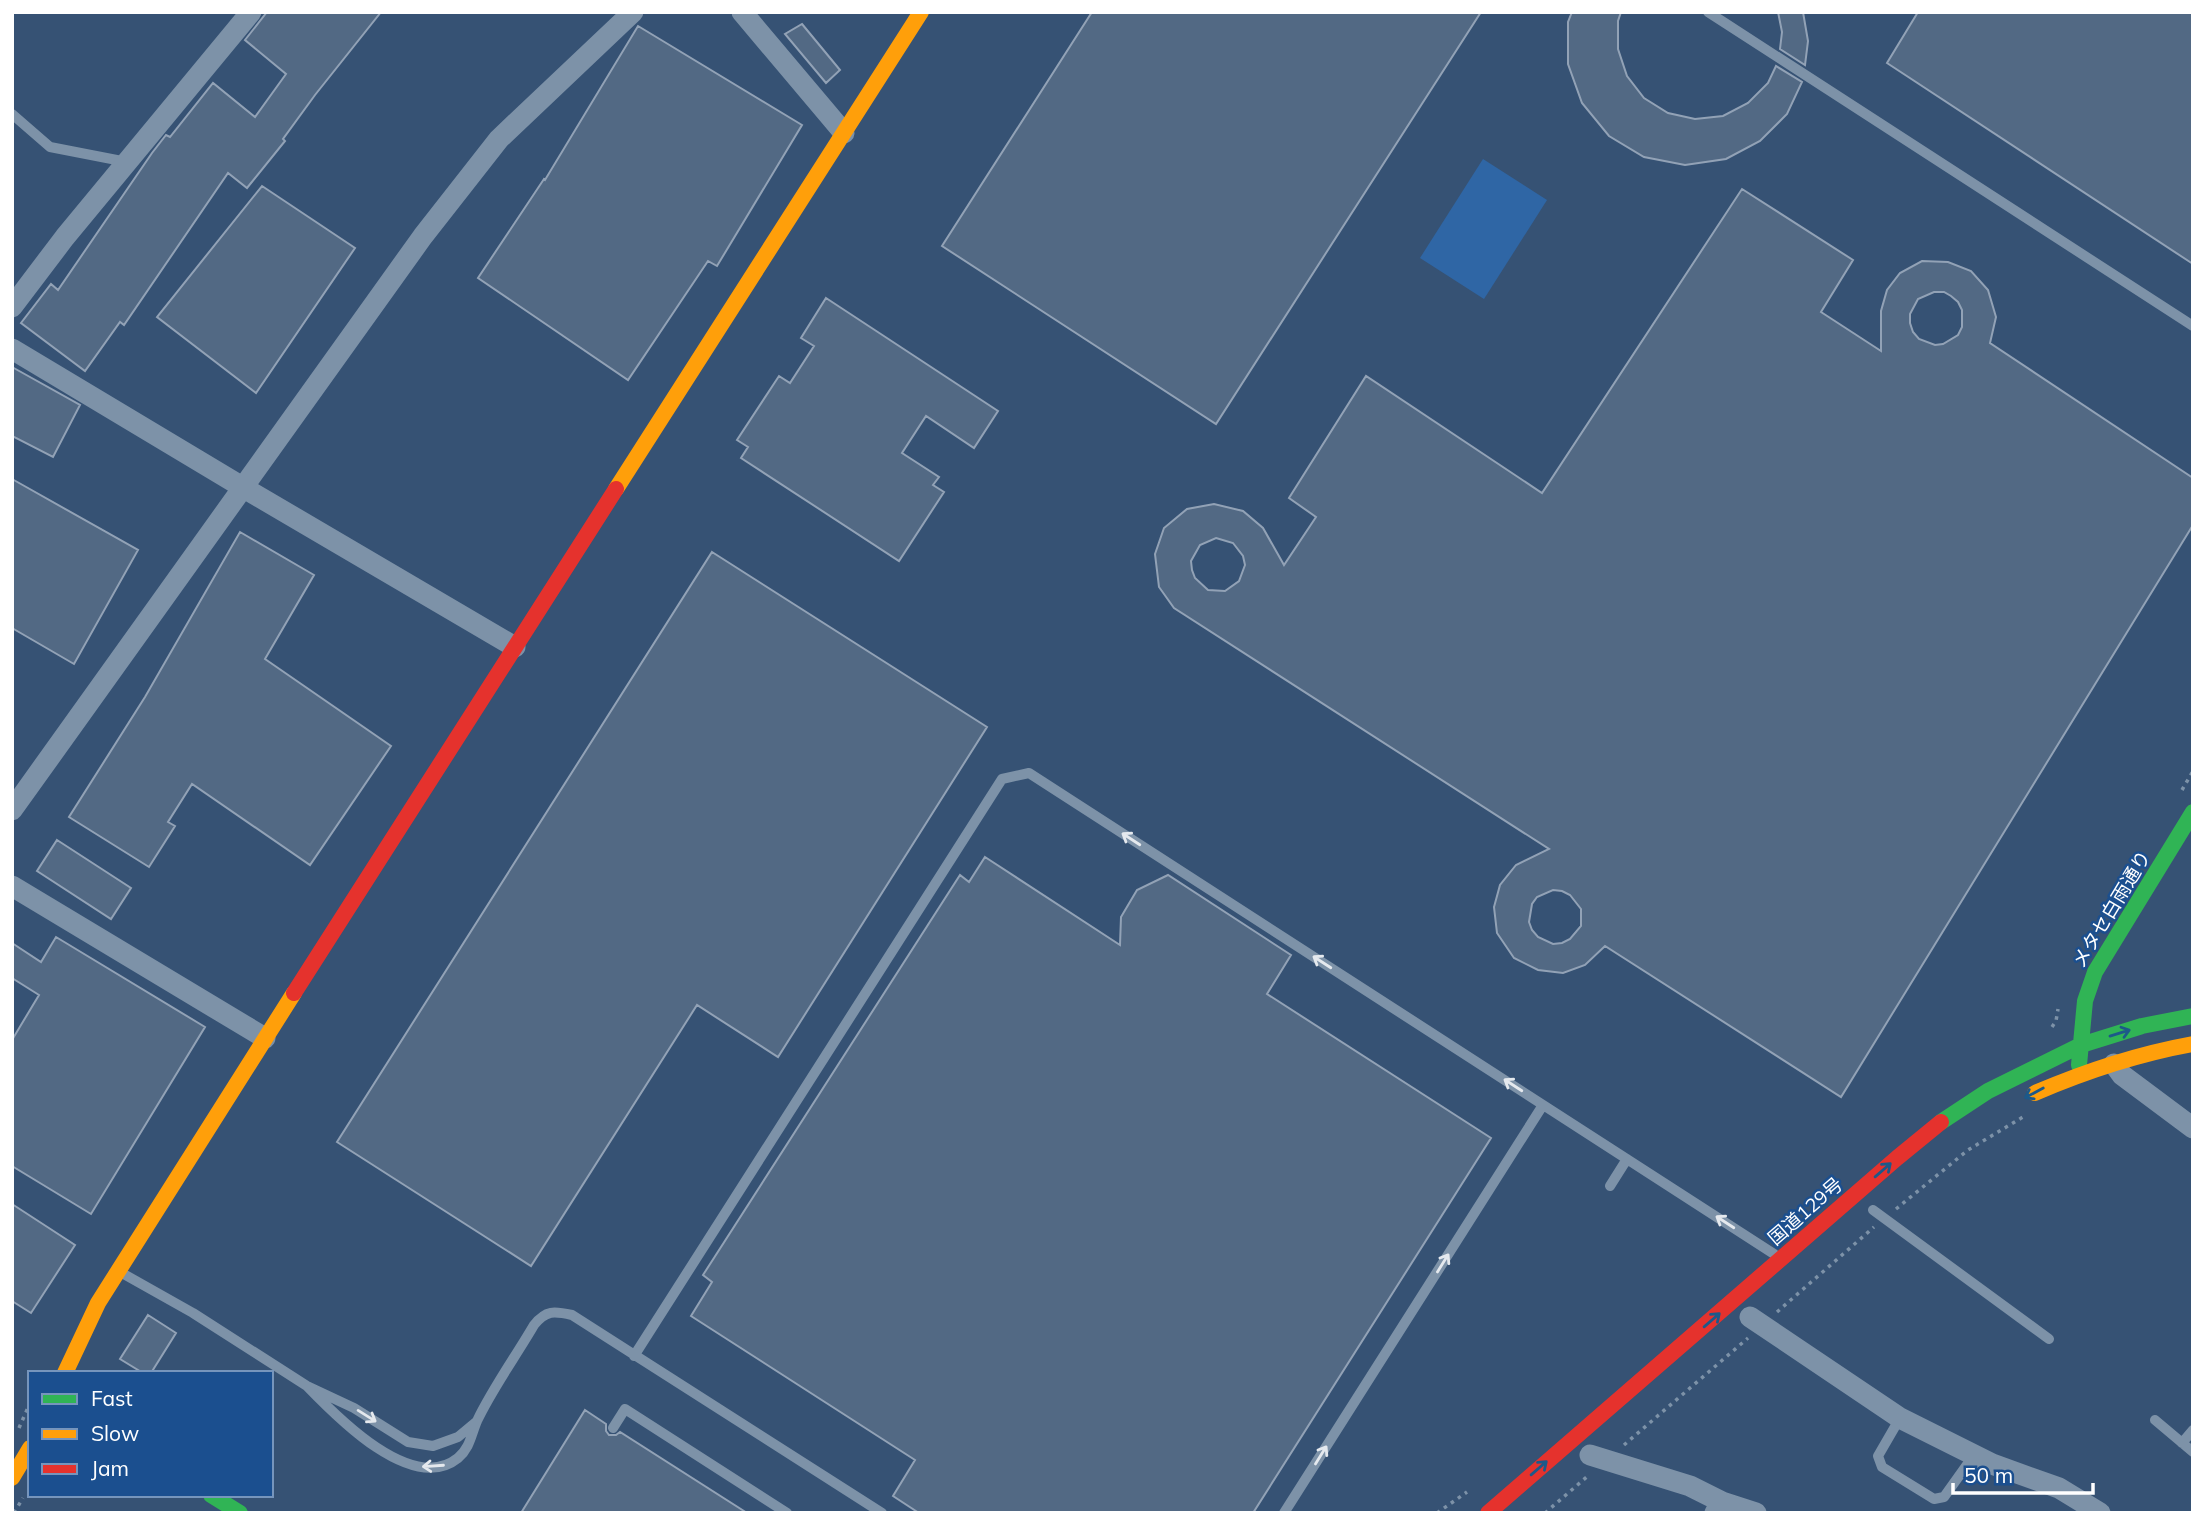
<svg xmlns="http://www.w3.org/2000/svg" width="2205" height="1525" font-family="Mulish,'Noto Sans JP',sans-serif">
<rect width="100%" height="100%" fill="#365274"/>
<path fill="#2f66a5" d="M1483,159l64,41 -63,99 -64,-41z"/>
<path fill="#526984" stroke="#92a2b6" stroke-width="2" fill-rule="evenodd" d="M267,12h114l-66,83 -32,44 2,2 -38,47 -19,-15 -104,152 -4,-3 -35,49 -64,-48 30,-39 7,6 94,-137 14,-18 4,2 43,-54 42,34 31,-43 -41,-34z
M1092,12h389l-265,412 -274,-178z
M1572,12h49l-3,9v28l9,27 17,22 24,15 27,6 28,-3 25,-13 20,-20 8,-17 26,16 -15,32 -27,27 -34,18 -41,6 -41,-8 -35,-21 -27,-33 -14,-39v-42z
M1778,12h25l5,29 -3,24 -25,-16 2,-17z
M1918,12h275v252l-306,-201z
M802,24l38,46 -14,13 -41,-49z
M638,26l164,99 -85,141 -9,-5 -80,119 -150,-102 66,-99 1,1z
M262,186l93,62 -99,145 -99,-76z
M1742,189l111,71 -32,52 60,39v-40l6,-21 13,-17 22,-12 26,1 23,9 17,19 8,27 -6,26 203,135v47l-352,572 -236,-151 -20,19 -22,8 -25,-3 -24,-12 -17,-25 -3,-26 6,-22 16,-20 33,-16 -375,-241 -15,-21 -4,-33 9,-26 23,-19 27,-5 29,7 20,17 21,37 32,-48 -27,-19 77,-122 176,117zM1934,292h10l7,4 7,6 4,8v17l-4,8 -15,9 -8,1 -16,-6 -6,-7 -3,-9v-9l8,-15zM1216,538l17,5 10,13 2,9 -6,16 -14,10 -17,-1 -13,-12 -3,-8 -1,-9 9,-16zM1553,890l9,1 8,4 11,14v17l-11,13 -8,4 -9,1 -15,-7 -6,-7 -3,-8 3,-18 5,-7z
M826,298l172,113 -24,37 -48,-32 -24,37 37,24 -6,8 11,7 -45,69 -158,-103 7,-11 -11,-7 42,-64 11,7 24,-37 -13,-8z
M12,367l68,38 -27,52 -41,-21z
M12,479l126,71 -64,114 -62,-36z
M240,532l74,43 -49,84 126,87 -81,119 -118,-81 -24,38 7,4 -26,41 -80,-50 76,-120z
M712,552l275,175 -209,330 -81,-52 -166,261 -194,-124z
M57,840l74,48 -20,31 -74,-48z
M985,857l135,88 1,-28 16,-27 31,-15 123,80 -24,39 224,144 -238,375h-334l-26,-17 22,-36 -224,-144 21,-34 -9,-7 257,-400 9,7z
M56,937l149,90 -114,187 -79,-48v-126l27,-45 -27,-17v-35l29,19z
M12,1204l63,41 -44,68 -19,-12z
M148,1315l28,18 -25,40h-8l-23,-14z
M585,1410l21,14v7l3,4h7l4,-3 127,81h-226z"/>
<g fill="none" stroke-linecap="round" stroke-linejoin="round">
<path stroke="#7d92a8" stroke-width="3.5" stroke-dasharray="3.5 5" stroke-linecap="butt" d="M2182,790l11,-19
M2052,1027l4,-6 2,-12
M1896,1209l72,-59 55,-33
M1777,1312l97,-85
M19,1428l11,-25
M1624,1445l124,-107
M14,1513l9,-15
M1437,1513l30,-21
M1545,1513l44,-38"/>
<path stroke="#7d92a8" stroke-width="10" d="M1708,12l485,314
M12,114l38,33 77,15
M1610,1186l17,-27
M1873,1210l176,129
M120,1272l73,41 114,73 47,22 54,34 25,4 25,-9 18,-15
M634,1356l368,-577 27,-6 745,481
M307,1386c29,30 105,109 151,72 12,-10 13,-23 19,-37 15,-32 39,-65 57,-96 12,-15 20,-14 38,-10l310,198
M1900,1418l-22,38 4,11 52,32 10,-2 30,-42
M2155,1420l38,32
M613,1428l12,-19 162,104
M2182,1443l11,-13
M1284,1513l259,-408"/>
<path stroke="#7d92a8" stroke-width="21" d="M742,12l102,121
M12,307l53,-70 186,-225
M12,349l232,139 271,159
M12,810l411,-574 76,-97 134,-127
M12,886l253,152
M2114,1064l8,11 71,53
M1750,1317l150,101 92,46 67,24 41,25
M1590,1455l100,31 32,16
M1715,1513l7,-11 34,11"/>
<path stroke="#30b455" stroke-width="16" d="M2079,1065l6,-64 10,-29 98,-160
M1941,1122l47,-31 93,-46 61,-19 51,-10
M211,1495l29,18"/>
<path stroke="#ff9f0a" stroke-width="16" d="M616,489l305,-477
M2035,1093c51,-22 103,-39 158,-49
M65,1373l33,-70 196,-310
M12,1478l18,-30"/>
<path stroke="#e5322d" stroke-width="16" d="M294,993l322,-504
M1488,1513l409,-355 44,-36"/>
</g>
<defs><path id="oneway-shaft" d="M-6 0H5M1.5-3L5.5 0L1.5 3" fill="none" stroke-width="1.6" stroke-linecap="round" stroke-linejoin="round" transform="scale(1.75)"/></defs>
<g stroke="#e5e9ee">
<use href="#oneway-shaft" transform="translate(1131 839) rotate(-147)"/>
<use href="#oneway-shaft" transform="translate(1322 962) rotate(-147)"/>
<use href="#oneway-shaft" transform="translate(1513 1085) rotate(-147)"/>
<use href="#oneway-shaft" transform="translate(1725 1222) rotate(-147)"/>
<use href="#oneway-shaft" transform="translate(1443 1263) rotate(-58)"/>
<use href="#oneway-shaft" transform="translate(367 1416) rotate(32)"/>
<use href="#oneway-shaft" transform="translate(1321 1455) rotate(-58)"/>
<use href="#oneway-shaft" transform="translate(433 1466) rotate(176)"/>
</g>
<g stroke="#1d5989">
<use href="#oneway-shaft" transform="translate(2120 1033) rotate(-17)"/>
<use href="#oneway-shaft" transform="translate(2034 1093) rotate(152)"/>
<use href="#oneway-shaft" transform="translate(1883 1170) rotate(-41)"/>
<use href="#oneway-shaft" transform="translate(1712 1320) rotate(-41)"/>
<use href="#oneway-shaft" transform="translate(1539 1468) rotate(-41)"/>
</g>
<g text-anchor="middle" stroke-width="5" stroke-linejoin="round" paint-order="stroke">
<g font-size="19" fill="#fff" stroke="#1b4f8f">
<text transform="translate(2111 909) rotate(-59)" y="7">メタセ白雨通り</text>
<text transform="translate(1805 1211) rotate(-41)" y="7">国道129号</text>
</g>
</g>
<rect width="2205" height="1525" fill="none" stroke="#ffffff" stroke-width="28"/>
<rect x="28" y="1371" width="245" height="126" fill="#1b4f8f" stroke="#7695bc" stroke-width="2"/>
<rect x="42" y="1394" width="35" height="10" fill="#30b455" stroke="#7695bc" stroke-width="2"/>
<text x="91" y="1406" font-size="21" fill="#ffffff">Fast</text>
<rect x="42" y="1429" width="35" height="10" fill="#ff9f0a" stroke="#7695bc" stroke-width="2"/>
<text x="91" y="1441" font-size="21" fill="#ffffff">Slow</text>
<rect x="42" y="1464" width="35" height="10" fill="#e5322d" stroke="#7695bc" stroke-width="2"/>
<text x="91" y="1476" font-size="21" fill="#ffffff">Jam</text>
<path d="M1953 1483v10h140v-10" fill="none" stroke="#ffffff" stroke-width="3.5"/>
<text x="1964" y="1483" font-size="21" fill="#ffffff" stroke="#1b4f8f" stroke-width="5" paint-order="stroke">50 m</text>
</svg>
